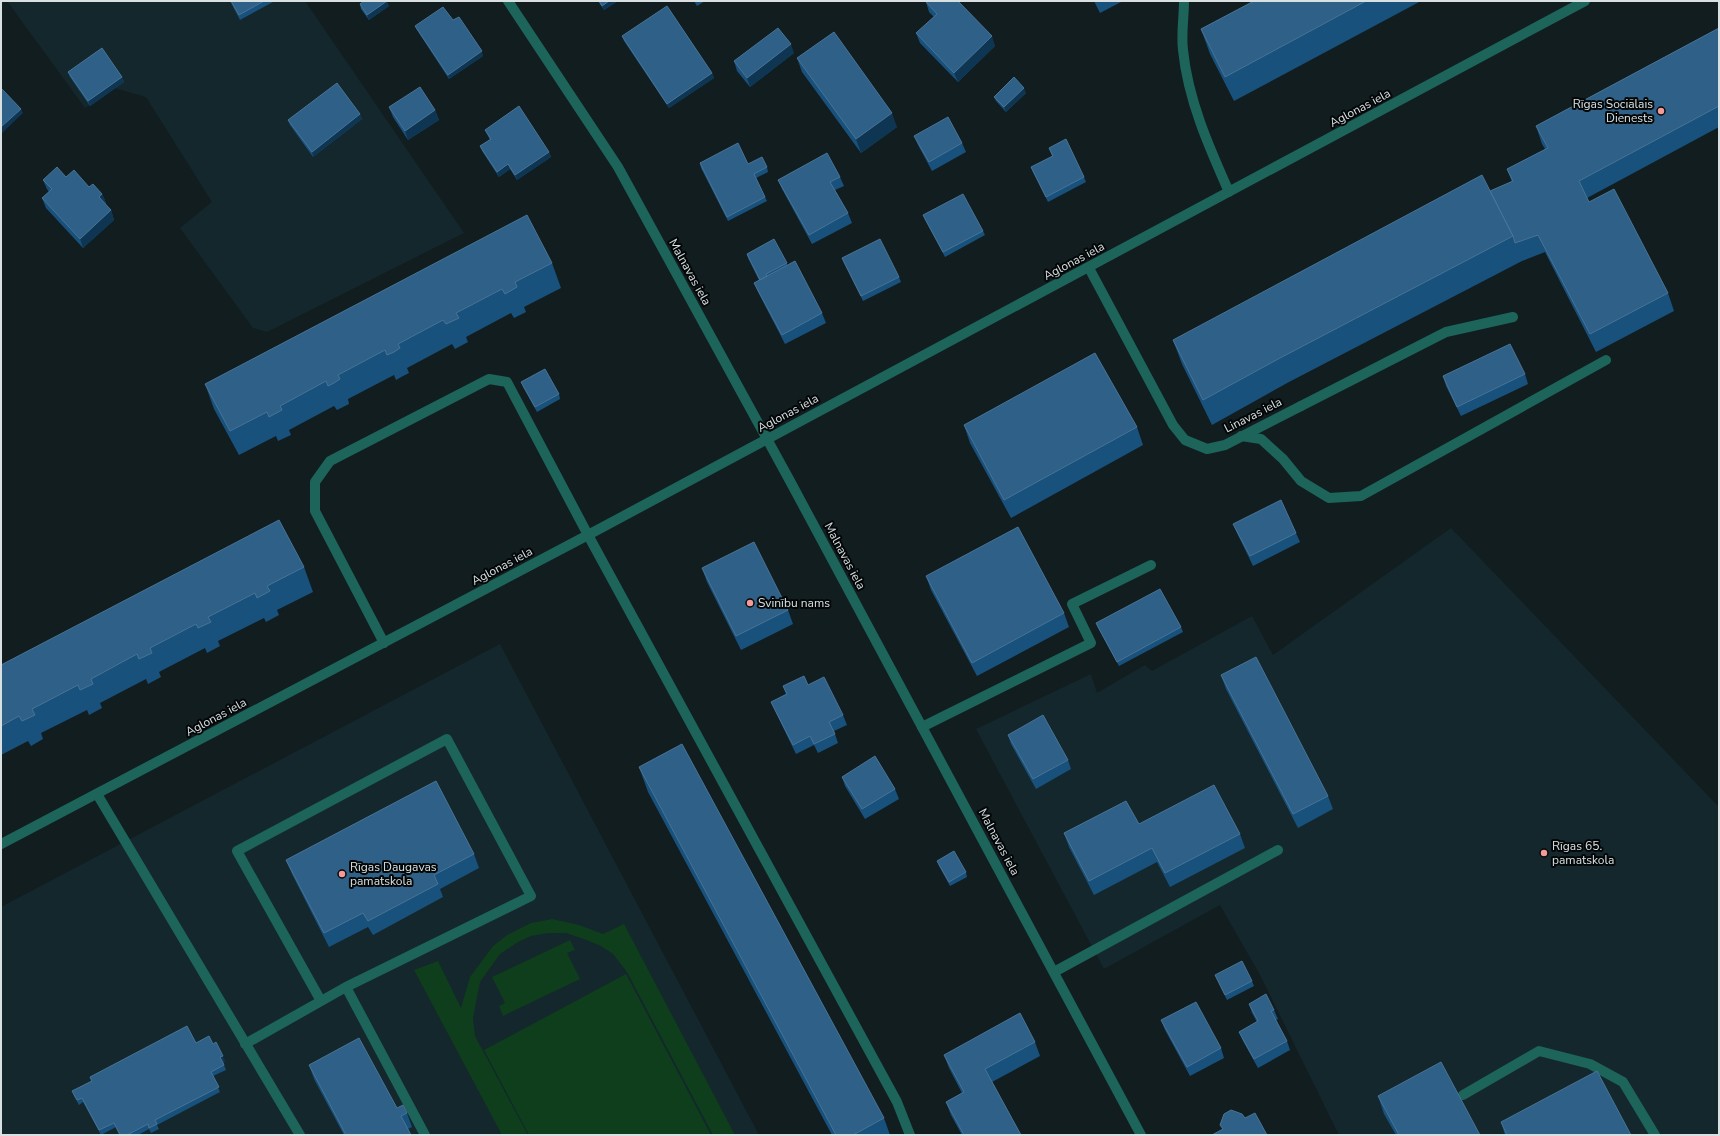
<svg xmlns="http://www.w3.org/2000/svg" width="1720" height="1136" font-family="'Nunito Sans',sans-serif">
<rect width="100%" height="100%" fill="#121d20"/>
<path fill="#14272c" d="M7,1h298l159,232 -197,99 -14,-4 -73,-100 32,-26 -66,-105 -32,-9 -29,20z
M1451,528l268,279v328h-380l-79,-160 -40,-70 -116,64 -128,-240 115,-55 6,19 48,-28 7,6 100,-55 21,39z
M500,644l259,491h-758v-228z"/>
<path fill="#0e3e1b" d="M552,919l27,6 24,9 21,-10 111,211h-22l-86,-163 -14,-18 -12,-8 -17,-7 -18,-6h-18l-17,3 -13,6 -18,12 -20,28 -7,36 2,18 53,99h-26l-88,-165 24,-9 23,47 9,-31 23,-31 14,-11 24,-12z
M570,940l5,10 -8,3 13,26 -77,37 -4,-10 6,-3 -13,-26z
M626,974l85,161h-182l-45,-85z"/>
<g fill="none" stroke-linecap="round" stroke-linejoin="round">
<path stroke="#1d645a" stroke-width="10" d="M1301,406l145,-74 67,-15
M1241,436l20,3 22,20 18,22 28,17 32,-2 245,-136
M588,535l309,567 13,33
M922,727l169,-84 -19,-39 79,-39
M97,794l203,341
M1054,972l224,-122
M346,987l79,148
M245,1044l101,-57 185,-91 -84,-157 -210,112 84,150
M1463,1095l76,-44 51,13 33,18 32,53"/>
<path stroke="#1d645a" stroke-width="10" d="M508,1l110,166 172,314 351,654
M1184,1c0,16 -3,33 -1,49 5,50 26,97 46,142
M1089,268l84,157 12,15 22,9 18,-4 76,-39
M384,643l-69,-132v-29l15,-21 159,-82 18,3 81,153
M1,844l587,-309 997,-534"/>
</g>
<path fill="#19517d" d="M230,1h43v1l-33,18z
M598,1h20l-14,9z
M694,1h11l-8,5z
M1094,1h29l-23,12z
M1254,1h167l-187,100 -24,-47 -9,-25z
M926,2l69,44 -37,36 -38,-39 -4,-10 18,-16 -5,-5z
M360,4l29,2 -20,14 -8,-11z
M453,20l30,36 -34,23 -32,-49 -2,-4z
M1719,28v99l-132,71 2,4 79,91 6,18 -78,41 -51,-100 -23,9 -233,121 -77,43 -30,-61 -9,-24 317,-149 22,-9 -5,-13 38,-20 -3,-5 -6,-18z
M622,36l90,37 2,5 -45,30 -45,-67z
M794,53l-44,34 -13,-16 -3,-10z
M797,58l100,69 -36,26 -59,-81z
M68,72l54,5 2,5 -34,24 -20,-29z
M1026,93l-20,19 -10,-11 -2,-4z
M389,107l46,3 4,10 -31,20 -15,-23z
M360,114l2,5 -49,38 -23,-32 -2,-5z
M485,130l64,22 2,5 -34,23 -7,-11 -11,8 -17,-26 -2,-5 10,-6z
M914,136l48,7 4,9 -34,19 -14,-26z
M1049,148l35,29 2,5 -38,20 -15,-30 -2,-5 21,-11z
M700,163l48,1 19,3 1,5 -12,6 11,23 -39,20 -27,-53z
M66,177l36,17 4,9 -1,1 6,6 3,10 -31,28 -37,-40 -4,-10 7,-6 -2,-3 -4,-9z
M840,177l4,9 -9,4 13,23 4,10 -40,21 -30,-55 -4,-9z
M923,215l60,16 2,4 -40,22 -20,-37z
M747,254l40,9v2l35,48 4,10 -41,21 -27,-52 -4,-9 5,-3 -11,-22z
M842,258l57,19 2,5 -38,19 -19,-38z
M552,263l9,25 -37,19 2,5 -12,6 -3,-5 -45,24 2,5 -13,7 -3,-5 -45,24 2,5 -6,3 -7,4 -2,-5 -46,24 1,5 -12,6 -3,-4 -45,24 2,5 -13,6 -2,-5 -37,19 -25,-46 -9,-25z
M1525,374l3,10 -67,32 -15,-30 -3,-10z
M521,382l38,12 1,5 -23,13 -14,-25z
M964,425l173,2 6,18 -132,73 -41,-75z
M1233,524l63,9 4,9 -47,24 -16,-33z
M304,567l9,25 -36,18 2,5 -13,7 -2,-4 -46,23 2,5 -13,7 -2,-5 -46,24 2,5 -13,7 -2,-5 -46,24 2,5 -13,7 -2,-5 -46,23 2,6 -12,7 -3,-5 -27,14v-90z
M702,568l86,42 5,14 -52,26 -34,-68z
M926,576l138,37 5,14 -92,49 -46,-86z
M1096,623l85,4 2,5 -64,34 -21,-38z
M1221,675l107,121 5,13 -35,19 -72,-139z
M808,685l35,30 4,10 -13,6 4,12 -20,10 -4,-8 -18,9 -21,-43 -4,-9 15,-8 -3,-8z
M1008,735l60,25 3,9 -35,20 -25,-45z
M639,767l245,351 6,17h-58l-184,-343z
M842,777l53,12 4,10 -34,20 -20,-33z
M1139,824l101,10 5,14 -75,39 -13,-25 -63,33 -25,-48 -5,-14z
M474,854l5,14 -39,21 3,8 -70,38 -5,-8 -39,20 -37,-73 -6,-14z
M937,861l29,11 1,5 -17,9 -11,-20z
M1215,975l37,6 2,5 -27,14z
M1249,1004l25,6 4,9 -2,1 11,21 3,9 -32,18 -15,-27 -4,-9 18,-10 -5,-9z
M1161,1020l60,28 3,10 -34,18 -25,-46z
M1035,1042l5,14 -48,26 29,53h-59l-11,-20 -5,-13 16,-9 -13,-25 -5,-13z
M196,1043l17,1 12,17 -2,1 3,8 -13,6 7,16 -63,33 2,4 -8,4 -2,-4 -11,6h-18l-4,-8 -15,8 -18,-33 -4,3 -5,-9 -2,-5 19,-10 -1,-4z
M309,1065l98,48 5,14 -4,2 3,6h-67l-30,-56z
M1378,1096l102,39h-84l-12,-21z
M1501,1122l130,13h-126z"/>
<path fill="#0e3653" d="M387,1l2,5 -20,14 -2,-5z
M609,1h9l-14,9 -2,-4z
M992,36l3,10 -37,36 -4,-9z
M791,44l3,9 -44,34 -3,-9z
M482,51l1,5 -34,23 -1,-4z
M712,73l2,5 -45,30 -2,-4z
M122,77l2,5 -34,24 -2,-5z
M1024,88l2,5 -20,19 -2,-5z
M21,109l2,4 -22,21v-7z
M435,110l4,10 -31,20 -3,-9z
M892,113l5,14 -36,26 -5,-14z
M360,114l2,5 -49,38 -1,-5z
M549,152l2,5 -34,23 -2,-5z
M508,164l2,5 -11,8 -2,-5z
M102,194l4,9 -4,4 -3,-10z
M111,210l3,10 -31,28 -3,-9z
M223,1056l2,5 -3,1 -2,-5z"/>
<path fill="#2e6088" stroke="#487496" d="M231,1h33l-25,14z
M364,1h23l-20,14 -7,-11z
M599,1h10l-7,5z
M927,1h31l34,35 -38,37 -38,-40 21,-19 -11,-12z
M1254,1h112l-141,76 -24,-48z
M667,6l45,67 -45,31 -45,-68z
M443,7l10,13 6,-3 23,34 -34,24 -33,-49z
M778,28l13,16 -44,34 -13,-17z
M1719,28v78l-140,75 10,21 25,-13 54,104 -78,41 -52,-99 -23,8 -2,-7 -23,-45 23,-10 -6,-12 41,-21 -12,-22z
M834,32l58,81 -36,26 -59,-81z
M102,48l20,29 -34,24 -20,-29z
M1014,77l10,11 -20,19 -10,-10z
M337,83l23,31 -48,38 -24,-32z
M420,87l15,23 -30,21 -16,-24z
M1,88l20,21 -20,18z
M519,106l30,46 -34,23 -7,-11 -11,8 -17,-26 11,-7 -6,-9z
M948,117l14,26 -33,19 -15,-26z
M1066,139l18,38 -38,20 -15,-30 22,-11 -4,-8z
M738,143l10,21 14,-7 5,10 -13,7 11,23 -38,20 -27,-54z
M827,153l13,24 -10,5 18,31 -39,22 -31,-55z
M57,167l9,10 8,-7 15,17 4,-3 9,10 -3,3 12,13 -31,29 -38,-41 10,-9 -9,-9z
M1482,175l31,61 -233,122 -77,42 -30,-60z
M963,194l20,37 -40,21 -20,-37z
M527,215l25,48 -37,19 2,5 -12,7 -3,-5 -46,24 3,5 -13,6 -3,-4 -45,24 2,4 -6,4 -7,3 -2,-5 -47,25 2,4 -6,4 -6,3 -2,-5 -46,25 2,4 -13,7 -2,-5 -37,19 -25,-47z
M774,239l13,24 -21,11 1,2 -7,4 -13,-26z
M880,239l19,38 -38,19 -19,-38z
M795,261l27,52 -40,22 -28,-52z
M1510,344l15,30 -68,33 -14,-31z
M1095,353l42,74 -133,73 -40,-75z
M545,369l14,25 -24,13 -14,-25z
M1281,500l15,33 -46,23 -17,-32z
M279,520l25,47 -37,19 3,5 -13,7 -2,-5 -47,24 3,5 -13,6 -2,-4 -46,24 2,5 -13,6 -2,-5 -46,25 2,5 -13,6 -2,-5 -46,24 3,6 -13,6 -3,-5 -18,10v-61z
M1018,527l46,86 -92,50 -46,-87z
M754,542l34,68 -52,26 -34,-68z
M1160,589l21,38 -64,35 -21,-39z
M1256,657l72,139 -35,18 -72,-139z
M804,676l4,9 16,-8 19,38 -14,7 6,12 -21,10 -4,-8 -17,9 -22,-43 16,-8 -4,-8z
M1043,715l25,45 -35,19 -25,-44z
M682,744l202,374 -31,17h-17l-197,-368z
M875,756l20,33 -33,20 -20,-32z
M436,781l38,73 -40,21 4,9 -70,37 -5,-8 -39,20 -38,-73z
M1214,785l26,49 -75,39 -13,-25 -63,33 -25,-48 62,-32 13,23z
M954,851l12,21 -17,10 -12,-21z
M1242,961l10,20 -27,14 -10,-20z
M1266,994l8,16 -3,1 16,30 -33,18 -15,-27 19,-11 -9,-17z
M1196,1002l25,46 -34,19 -26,-47z
M1020,1013l15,29 -50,27 36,66h-57l-18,-33 18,-10 -20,-37z
M187,1026l9,17 13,-7 4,8 3,-2 7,14 -3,1 4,8 -13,7 8,15 -64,33 2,4 -8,4 -1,-4 -21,11h-7l-6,-12 -15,7 -17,-32 -5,2 -5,-9 20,-10 -2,-4z
M359,1038l38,70 6,-3 4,8 -6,3 10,19h-65l-37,-70z
M1441,1062l39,73h-81l-21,-39z
M1597,1071l34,64h-125h1l-6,-13z
M1231,1110l11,4 3,4 10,-5 12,22h-55l11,-6 -3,-4 4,-11z"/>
<g fill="#f59b97" stroke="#040708" stroke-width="1.5">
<circle cx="1661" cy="111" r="4"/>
<circle cx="750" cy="603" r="4"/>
<circle cx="1544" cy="853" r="4"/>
<circle cx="342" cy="874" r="4"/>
</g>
<g text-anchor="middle" stroke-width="4" stroke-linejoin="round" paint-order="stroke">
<g font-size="12" fill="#d8e0e2" stroke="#040708" text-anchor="start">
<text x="1653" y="108" text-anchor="end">Rīgas Sociālais<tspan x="1653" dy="14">Dienests</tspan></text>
<text x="758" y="607">Svinību nams</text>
<text x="1552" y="850">Rīgas 65.<tspan x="1552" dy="14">pamatskola</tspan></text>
<text x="350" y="871">Rīgas Daugavas<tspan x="350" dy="14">pamatskola</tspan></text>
</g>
<g font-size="12" fill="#d8e0e2" stroke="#040708">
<text transform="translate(1360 108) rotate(-28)" y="4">Aglonas iela</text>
<text transform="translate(1074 261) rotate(-28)" y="4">Aglonas iela</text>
<text transform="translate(690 272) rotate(61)" y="4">Malnavas iela</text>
<text transform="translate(788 413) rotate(-28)" y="4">Aglonas iela</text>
<text transform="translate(1253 415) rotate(-27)" y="4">Linavas iela</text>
<text transform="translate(845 556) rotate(62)" y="4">Malnavas iela</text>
<text transform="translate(502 566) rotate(-28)" y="4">Aglonas iela</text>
<text transform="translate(216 717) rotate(-28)" y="4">Aglonas iela</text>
<text transform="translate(999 842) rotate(62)" y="4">Malnavas iela</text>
</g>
</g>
<rect width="1720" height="1136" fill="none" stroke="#d8e0e2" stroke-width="4"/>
</svg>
